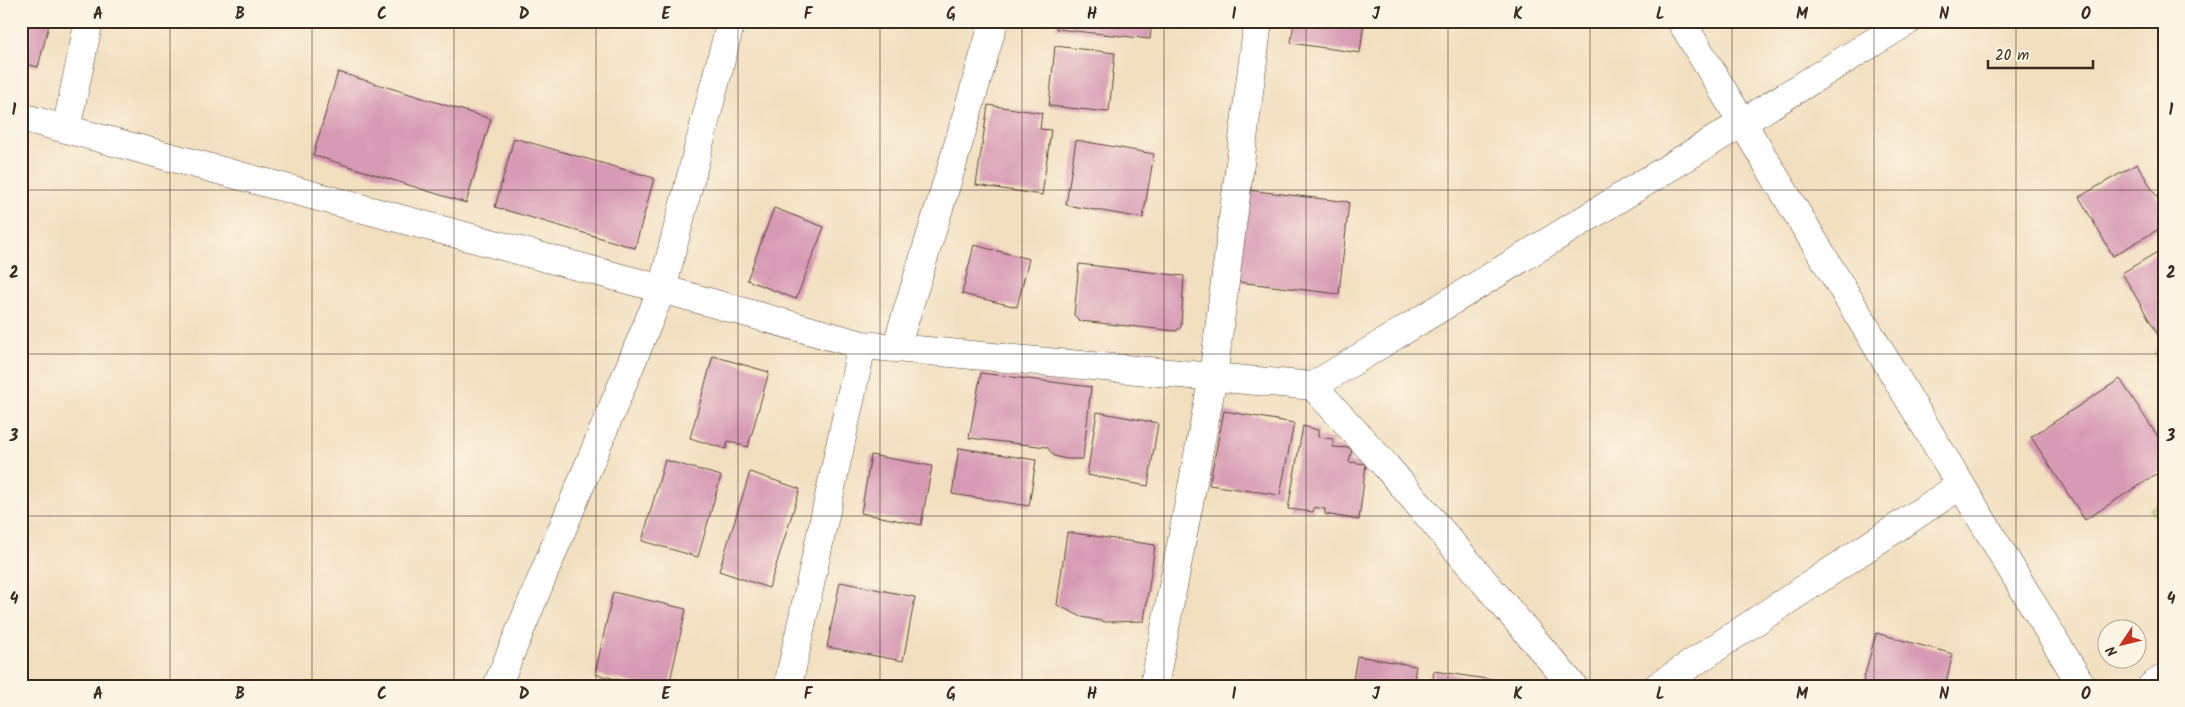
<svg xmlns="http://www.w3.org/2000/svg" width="2185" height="707" font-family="Kalam,sans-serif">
<rect width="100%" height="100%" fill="#fcf5e5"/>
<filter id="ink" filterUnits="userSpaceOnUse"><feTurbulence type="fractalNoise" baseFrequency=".02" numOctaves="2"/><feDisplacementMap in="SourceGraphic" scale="10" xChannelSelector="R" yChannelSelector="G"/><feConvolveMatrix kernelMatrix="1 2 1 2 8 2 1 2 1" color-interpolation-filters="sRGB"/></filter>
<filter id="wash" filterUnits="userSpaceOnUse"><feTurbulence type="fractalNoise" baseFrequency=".0096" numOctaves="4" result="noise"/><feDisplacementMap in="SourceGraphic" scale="20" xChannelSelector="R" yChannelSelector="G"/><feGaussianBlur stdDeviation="1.12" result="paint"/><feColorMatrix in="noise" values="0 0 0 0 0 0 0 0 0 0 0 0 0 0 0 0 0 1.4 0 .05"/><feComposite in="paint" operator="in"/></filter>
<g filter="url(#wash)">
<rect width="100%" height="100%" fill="#f2dfc0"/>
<path fill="#bcd073" stroke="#7c7d48" d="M2164,346v22l-10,-15z
M2164,500v30l-14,-21z"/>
<g id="blocks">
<path fill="#d79ab4" d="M21,21h29l-12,46 -17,-4z
M1057,21h95l-2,18 -94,-10z
M1294,21h70l-4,32 -69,-10z
M1055,46l60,7 -6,59 -60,-6z
M338,72l153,47 -25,84 -153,-48z
M988,105l54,8 -2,16 11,1 -9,65 -66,-10z
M514,138l140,40 -19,70 -140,-41z
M1076,140l78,14 -11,64 -77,-13z
M2137,164l27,45v17l-51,30 -34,-59z
M1248,190l101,12 -10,92 -101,-12z
M774,208l50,19 -28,72 -49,-19z
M974,245l55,14 -12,48 -55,-13z
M2164,248v88l-4,2 -38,-65z
M1079,264l105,12 -3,51 -5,4 -96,-10 -6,-6z
M713,356l56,16 -21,75 -20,-6 -2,8 -36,-11z
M981,373l110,14 -8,72h-16l-13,-3 -7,-9 -78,-9z
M2120,379l44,67v23l-79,51 -54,-83z
M1224,411l70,12 -14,72 -71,-10z
M1097,412l61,11 -10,63 -61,-11z
M1303,426l15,4v7l15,2v8l19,1 -3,14 17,2 -7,56 -34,-6v-5l-11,-2 -1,5 -25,-3z
M959,448l77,12 -7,46 -77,-12z
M871,455l61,11 -11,59 -60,-12z
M665,460l56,16 -23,81 -56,-16z
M750,472l50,17 -31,99 -50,-17z
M1067,532l88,13 -11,76 -38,1 -24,-5 -25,-12z
M840,582l75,15 -12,64 -76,-14z
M613,592l73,17 -17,77h-24l-50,-12z
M1876,633l77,21 -8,32h-83z
M1357,656l59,10 -3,20h-61z
M1434,671l59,9 -1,6h-60z"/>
</g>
</g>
<g filter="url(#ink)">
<use href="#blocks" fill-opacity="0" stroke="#564536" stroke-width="1"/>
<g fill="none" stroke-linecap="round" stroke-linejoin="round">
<defs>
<path id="minor" d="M1681,21l401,665
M21,117l641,172 200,56 451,41 73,80 187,220
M66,129l23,-108
M896,348l55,-179 43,-148
M1313,386l595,-365
M497,686l165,-397 69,-268
M788,686l74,-341
M1154,686l59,-309 45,-356
M1658,686l303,-201
M2152,686l12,-8"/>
</defs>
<use href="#minor" stroke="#564536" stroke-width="29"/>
<use href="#minor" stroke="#fff" stroke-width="28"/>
</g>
</g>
<path fill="none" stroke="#3b2a1e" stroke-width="1" stroke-opacity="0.55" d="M170,21v665M312,21v665M454,21v665M596,21v665M738,21v665M880,21v665M1022,21v665M1164,21v665M1306,21v665M1448,21v665M1590,21v665M1732,21v665M1874,21v665M2016,21v665M21,190h2143M21,354h2143M21,516h2143"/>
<rect width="2185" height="707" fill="none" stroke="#fcf5e5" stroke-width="55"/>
<g transform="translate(2122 644) rotate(235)"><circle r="24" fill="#fcf5e5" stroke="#afa495"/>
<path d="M0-4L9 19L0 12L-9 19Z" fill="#c8321e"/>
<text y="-8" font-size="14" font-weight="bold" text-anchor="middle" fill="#3b2a1e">N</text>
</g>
<path d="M1988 60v8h105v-8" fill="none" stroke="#3b2a1e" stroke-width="2.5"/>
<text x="1995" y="60" font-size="15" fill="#3b2a1e" stroke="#fcf5e5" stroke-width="4" paint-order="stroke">20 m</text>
<rect x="28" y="28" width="2130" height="652" fill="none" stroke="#3b2a1e" stroke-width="2"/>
<g font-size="16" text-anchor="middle" font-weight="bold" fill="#3b2a1e">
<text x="98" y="19">A</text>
<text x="240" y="19">B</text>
<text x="382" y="19">C</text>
<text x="524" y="19">D</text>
<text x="666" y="19">E</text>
<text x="808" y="19">F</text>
<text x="951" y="19">G</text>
<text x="1092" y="19">H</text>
<text x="1234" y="19">I</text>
<text x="1376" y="19">J</text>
<text x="1518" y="19">K</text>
<text x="1660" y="19">L</text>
<text x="1802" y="19">M</text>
<text x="1944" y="19">N</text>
<text x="2086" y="19">O</text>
<text x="14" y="115">1</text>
<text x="2171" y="115">1</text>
<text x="14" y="278">2</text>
<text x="2171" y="278">2</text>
<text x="14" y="441">3</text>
<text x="2171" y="441">3</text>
<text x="14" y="604">4</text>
<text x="2171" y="604">4</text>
<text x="98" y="699">A</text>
<text x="240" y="699">B</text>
<text x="382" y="699">C</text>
<text x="524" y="699">D</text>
<text x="666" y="699">E</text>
<text x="808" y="699">F</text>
<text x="951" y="699">G</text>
<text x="1092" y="699">H</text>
<text x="1234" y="699">I</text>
<text x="1376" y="699">J</text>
<text x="1518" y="699">K</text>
<text x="1660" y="699">L</text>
<text x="1802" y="699">M</text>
<text x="1944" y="699">N</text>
<text x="2086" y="699">O</text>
</g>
</svg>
